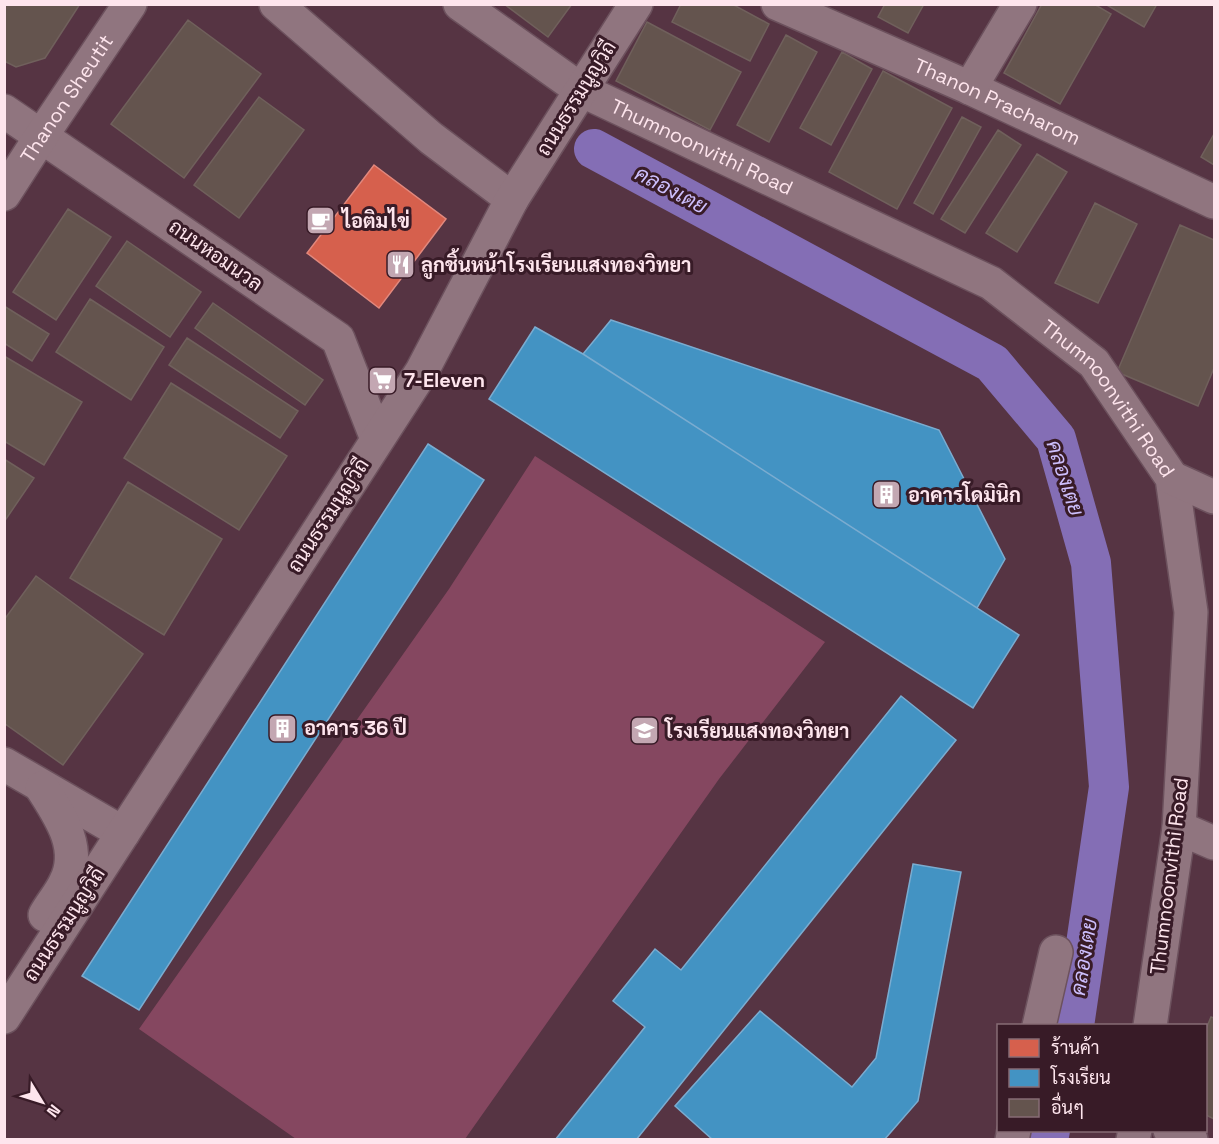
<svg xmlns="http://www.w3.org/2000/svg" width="1219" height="1144" font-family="'Space Grotesk',Sarabun,sans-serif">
<rect width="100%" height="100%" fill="#563443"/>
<path fill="#854760" d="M535,456l290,186 -106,137 -254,360h-169l-157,-110 310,-440z"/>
<path fill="#d6604d" stroke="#e2887d" stroke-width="1.5" d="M374,165l72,54 -67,89 -72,-55z"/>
<path fill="#4393c3" stroke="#7bacd0" stroke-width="1.5" d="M611,320l328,110 66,129 -28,49 -394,-254z
M535,327l48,27 436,281 -46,73 -484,-309z
M428,444l56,36 -345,530 -57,-34z
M901,696l55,44 -320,400h-81l90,-113 -32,-26 42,-52 26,21z
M913,864l48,8 -43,229 -34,39h-171l-38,-34 85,-95 92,76 24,-29z"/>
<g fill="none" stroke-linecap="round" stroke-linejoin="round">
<path stroke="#846eb5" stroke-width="40" d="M594,149l398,214 64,76 35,124 18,224 -35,239
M1048,1140l2,-10"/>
</g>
<path fill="#64544e" stroke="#70605c" stroke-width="1.5" d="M4,4h76l-35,54 -29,9 -12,-6z
M504,4h68l-24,33z
M681,4h51l37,20 -19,37 -78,-39z
M885,4h39l-16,29 -30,-16z
M1042,4h52l17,10 -51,90 -56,-31z
M1105,4h52l-13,23z
M188,20l73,54 -77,104 -73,-54z
M647,22l94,50 -31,58 -94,-49z
M786,35l31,17 -48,90 -32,-17z
M842,52l30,17 -41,76 -31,-17z
M883,71l69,37 -55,101 -68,-37z
M259,97l45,33 -65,88 -45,-33z
M962,117l19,10 -48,87 -19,-11z
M998,130l23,15 -56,88 -24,-14z
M1214,134v31l-13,-8z
M1037,154l30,18 -50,80 -31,-19z
M1095,203l42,21 -39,79 -43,-20z
M68,209l43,28 -55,83 -43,-28z
M1180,225l34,15v128l-16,38 -81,-34z
M127,241l74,51 -31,45 -74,-51z
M90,299l74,48 -33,53 -75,-48z
M213,303l110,77 -18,25 -110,-77z
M4,306l45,28 -17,27 -28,-18z
M187,338l111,73 -18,27 -111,-73z
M4,356l78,46 -38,63 -40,-24z
M171,383l116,73 -48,74 -115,-72z
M4,459l30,19 -30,44z
M128,482l94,57 -58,96 -94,-57z
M36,576l107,78 -80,111 -59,-42v-103z
M1211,1017l3,1v101l-8,-4v-86z"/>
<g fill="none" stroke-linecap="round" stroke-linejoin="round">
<defs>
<g id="minor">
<path d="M276,4l155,134 81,61"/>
<path id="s1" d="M460,4l121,86 410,193 103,80 78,115 19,134 -12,216 -29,198"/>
<path id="s2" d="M778,4l192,84 244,114"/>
<path d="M970,88l50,-84"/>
<path d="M4,111l334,228 39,100"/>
<path id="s3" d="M4,194l38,-59 88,-131"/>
<path d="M1172,478l42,19"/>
<path d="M4,764l119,69"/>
<path d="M42,788c18,28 41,61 23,95 -5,11 -14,21 -20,32"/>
<path d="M1179,828l35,15"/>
<path d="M4,1017l418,-646 90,-172 124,-195"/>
<path d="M1039,1026l17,-74"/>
<path d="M1170,1130l21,10"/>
<path d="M1012,1140l2,-10"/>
<path d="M1133,1140l2,-10"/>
</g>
</defs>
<use href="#minor" stroke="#6c515d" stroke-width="36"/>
<use href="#minor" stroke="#90757f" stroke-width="33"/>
</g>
<defs>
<symbol id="cafe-square" viewBox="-11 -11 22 22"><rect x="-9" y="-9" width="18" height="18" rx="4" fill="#c3a7b2" stroke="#381b27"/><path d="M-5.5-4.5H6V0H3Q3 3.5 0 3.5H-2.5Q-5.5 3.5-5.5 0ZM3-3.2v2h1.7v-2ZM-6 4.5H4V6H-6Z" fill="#fff"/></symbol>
<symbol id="restaurant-square" viewBox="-11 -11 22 22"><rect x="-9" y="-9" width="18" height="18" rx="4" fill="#c3a7b2" stroke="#381b27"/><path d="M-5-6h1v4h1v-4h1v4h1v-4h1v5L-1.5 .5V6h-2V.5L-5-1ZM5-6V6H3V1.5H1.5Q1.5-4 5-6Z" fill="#fff"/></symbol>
<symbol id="supermarket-square" viewBox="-11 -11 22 22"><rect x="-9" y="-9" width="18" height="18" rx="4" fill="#c3a7b2" stroke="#381b27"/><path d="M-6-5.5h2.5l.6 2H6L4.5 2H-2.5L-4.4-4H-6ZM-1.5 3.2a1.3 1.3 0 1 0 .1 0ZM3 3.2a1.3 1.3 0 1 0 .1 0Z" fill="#fff"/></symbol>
<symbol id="building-square" viewBox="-11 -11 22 22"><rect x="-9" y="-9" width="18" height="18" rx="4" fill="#c3a7b2" stroke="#381b27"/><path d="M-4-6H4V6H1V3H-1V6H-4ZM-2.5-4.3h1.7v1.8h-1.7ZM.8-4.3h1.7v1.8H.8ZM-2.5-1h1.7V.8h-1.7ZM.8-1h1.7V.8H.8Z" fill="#fff"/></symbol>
<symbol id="school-square" viewBox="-11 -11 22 22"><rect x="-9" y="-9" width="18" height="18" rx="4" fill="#c3a7b2" stroke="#381b27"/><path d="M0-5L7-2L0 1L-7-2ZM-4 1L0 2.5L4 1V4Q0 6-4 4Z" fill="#fff"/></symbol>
</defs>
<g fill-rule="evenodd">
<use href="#cafe-square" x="304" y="204" width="33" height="33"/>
<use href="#restaurant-square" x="384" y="248" width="33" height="33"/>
<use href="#supermarket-square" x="366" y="364" width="33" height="33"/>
<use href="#building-square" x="870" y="478" width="33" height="33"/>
<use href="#building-square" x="266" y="712" width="33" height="33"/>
<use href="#school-square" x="628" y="714" width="33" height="33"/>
</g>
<g text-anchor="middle" stroke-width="6" stroke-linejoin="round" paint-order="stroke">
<g font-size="20" fill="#fee5ed" stroke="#381b27">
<text transform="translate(576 98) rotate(-58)" y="7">ถนนธรรมนูญวิถี</text>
<text dy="7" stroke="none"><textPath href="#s3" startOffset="114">Thanon Sheutit</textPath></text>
<text dy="7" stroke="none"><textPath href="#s2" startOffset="240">Thanon Pracharom</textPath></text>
<text dy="7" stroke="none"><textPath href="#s1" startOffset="282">Thumnoonvithi Road</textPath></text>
<text transform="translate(216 255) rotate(35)" y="7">ถนนหอมนวล</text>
<text dy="7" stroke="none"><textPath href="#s1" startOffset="768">Thumnoonvithi Road</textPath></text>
<text transform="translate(328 515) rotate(-57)" y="7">ถนนธรรมนูญวิถี</text>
<text transform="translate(1169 876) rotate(-83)" y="7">Thumnoonvithi Road</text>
<text transform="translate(64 924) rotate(-57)" y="7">ถนนธรรมนูญวิถี</text>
</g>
<g font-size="20" font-weight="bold" fill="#fee5ed" stroke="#381b27" text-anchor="start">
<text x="342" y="228">ไอติมไข่</text>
<text x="421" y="272">ลูกชิ้นหน้าโรงเรียนแสงทองวิทยา</text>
<text x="404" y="387">7-Eleven</text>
<text x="908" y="502">อาคารโดมินิก</text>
<text x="304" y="735">อาคาร 36 ปี</text>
<text x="665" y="738">โรงเรียนแสงทองวิทยา</text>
</g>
<g font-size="21" font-style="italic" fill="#ccbefc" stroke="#381b27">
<text transform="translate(671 190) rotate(28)" y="7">คลองเตย</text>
<text transform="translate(1065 478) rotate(72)" y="7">คลองเตย</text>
<text transform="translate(1084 957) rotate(-81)" y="7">คลองเตย</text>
</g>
</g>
<rect width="1219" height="1144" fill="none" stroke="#fee5ed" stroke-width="12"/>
<rect x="997" y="1024" width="210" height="108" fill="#381b27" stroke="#876c76" stroke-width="1.5"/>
<rect x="1009" y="1039" width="30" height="18" fill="#d6604d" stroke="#876c76" stroke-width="1.5"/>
<text x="1051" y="1054" font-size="18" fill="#fee5ed">ร้านค้า</text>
<rect x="1009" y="1069" width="30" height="18" fill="#4393c3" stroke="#876c76" stroke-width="1.5"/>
<text x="1051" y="1084" font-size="18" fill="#fee5ed">โรงเรียน</text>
<rect x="1009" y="1099" width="30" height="18" fill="#64544e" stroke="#876c76" stroke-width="1.5"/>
<text x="1051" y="1114" font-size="18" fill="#fee5ed">อื่นๆ</text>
<g transform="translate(42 1102) rotate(128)" stroke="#381b27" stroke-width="4.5" paint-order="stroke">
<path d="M0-4.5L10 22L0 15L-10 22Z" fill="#fee5ed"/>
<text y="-9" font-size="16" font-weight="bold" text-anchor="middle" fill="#fee5ed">N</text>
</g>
</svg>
